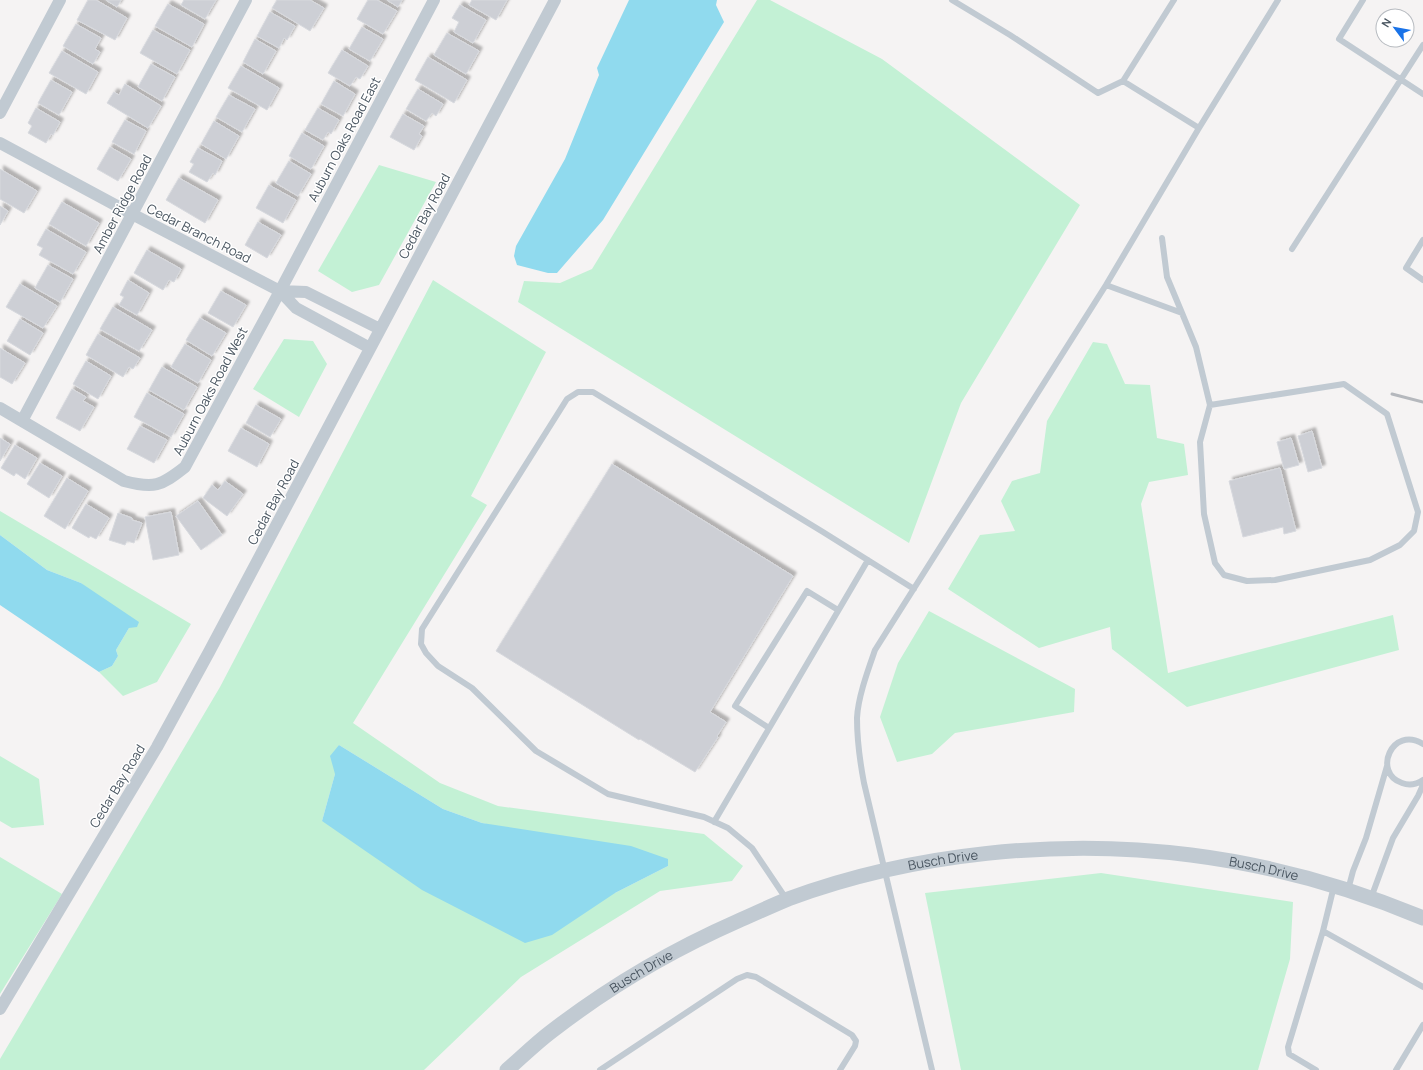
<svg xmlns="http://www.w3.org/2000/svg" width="1423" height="1070" font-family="Manrope,sans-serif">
<defs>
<filter id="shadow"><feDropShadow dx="3.5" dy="-3.5" stdDeviation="1" flood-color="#0004"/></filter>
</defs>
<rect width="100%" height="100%" fill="#f5f3f3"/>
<path fill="#c3f1d5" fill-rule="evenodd" d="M757,0h13l112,59 198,146 -119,198 -52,140 -391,-241 6,-21 36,2 32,-14z
M379,165l57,17 -57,103 -27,7 -34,-21z
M433,280l113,72 -75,144 16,9 -134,218 87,60 58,23 206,28 39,32 -11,15 -72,10 -139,86 -97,93h-424v-11l220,-372zM339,745l104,64 39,14 186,43 -53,27 -293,-72 13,-47z
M284,339l29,2 14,23 -28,53 -46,-28z
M1093,342l14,2 18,40 25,1 7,53 27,6 4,31 -39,7 -8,22 27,169 225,-58 6,35 -212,57 -75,-58 -2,-22 -71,21 -91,-59 32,-54 35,-4 -14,-30 11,-20 28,-8 7,-52z
M0,511l191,113 -34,58 -34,14 -24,-24 13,-6 6,-10 -2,-6 13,-22 -48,-45 -34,-13 -47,-35z
M929,611l146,78 -1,23 -119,21 -23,21 -35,8 -17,-45 18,-54z
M0,756l39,23 5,46 -32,3 -12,-7z
M0,857l62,37 -62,100z
M1101,873l192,29 -3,57 -32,111h-297l-36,-177z"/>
<path fill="#90daee" d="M629,0h88l-1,5 8,17 -121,198 -46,53h-9l-31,-8 -3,-9 2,-10 49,-87 34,-84 -2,-7z
M0,535l47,35 34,13 58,39 -2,5 -8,1 -13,22 2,6 -6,10 -13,6 -99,-67z
M339,745l104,64 39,14 149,23 37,13v7l-53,27 -63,42 -27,8 -103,-53 -100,-69 13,-47 -5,-18z"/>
<path fill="#cdcfd5" stroke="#d7d9de" filter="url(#shadow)" d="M88,0h8l31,18 -12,22 -38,-20z
M106,0h15l-4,7z
M184,0h32l-11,19 -24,-14z
M277,0h33l14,8 -14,23 -38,-23z
M368,0h9l20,11 -14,23 -26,-15z
M387,0h15l-4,7z
M472,0h35l-11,20 -27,-15z
M168,4l36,20 -12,23 -37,-21z
M460,5l26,15 -13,23 -19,-11 5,-10 -7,-4z
M270,12l25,14 -8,14 -3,-2 -5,10 -22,-12z
M76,24l25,14 -6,11 5,3 -7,12 -30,-18z
M362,27l21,12 -13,22 -21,-12z
M153,30l37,20 -13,24 -37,-21z
M447,33l32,18 -13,23 -32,-19z
M255,39l21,12 -13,23 -20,-12z
M342,50l26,16 -8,13 -4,-2 -6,9 -22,-13z
M62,51l36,21 -12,22 -37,-21z
M428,57l39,23 -13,23 -39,-23z
M151,64l24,13 -13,24 -24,-14z
M241,66l38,22 -12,22 -39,-22z
M51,80l21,12 -13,23 -21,-12z
M334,81l21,13 -12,22 -22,-12z
M125,84l36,22 -13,22 -41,-25 7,-11 5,3z
M418,89l25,15 -7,12 -4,-3 -6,8 -20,-12z
M229,95l26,14 -13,23 -26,-15z
M36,108l24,14 -7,13 -2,-1 -5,9 -18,-10 4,-7 -4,-3z
M318,108l21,12 -8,14 -3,-2 -5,8 -18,-10z
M403,114l21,12 -5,8 3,2 -8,14 -24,-13z
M125,120l21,11 -12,23 -22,-12z
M214,121l25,15 -13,23 -25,-15z
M302,133l22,13 -13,23 -22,-13z
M110,147l21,12 -13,22 -21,-12z
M198,148l24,13 -7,14 -2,-2 -6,9 -18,-10 5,-8 -4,-2z
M289,161l22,13 -13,22 -22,-13z
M0,169l37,22 -13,22 -24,-14z
M179,178l39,22 -13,23 -39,-23z
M269,185l27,15 -13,23 -27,-15z
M62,202l37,21 -13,23 -37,-22z
M0,206l8,5 -8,14z
M258,222l23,13 -14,23 -22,-13z
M46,229l40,23 -13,22 -34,-19 4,-7 -6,-3z
M147,250l34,19 -7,13 -5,-2 -6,10 -29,-17z
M48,265l25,14 -13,23 -25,-14z
M128,280l21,13 -12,22 -18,-10 5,-8 -4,-2z
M20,284l37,22 -14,22 -37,-21z
M221,291l25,14 -13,22 -25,-14z
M113,307l39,23 -13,21 -39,-22z
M200,318l26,15 -14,23 -26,-16z
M20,319l23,14 -13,22 -23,-14z
M98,334l42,24 -7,11 -4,-2 -6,10 -37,-22z
M185,344l26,16 -13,23 -27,-16z
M0,348l25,15 -13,21 -12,-7z
M86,361l25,15 -13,23 -25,-15z
M162,367l35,20 -13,23 -35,-20z
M72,389l14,8 -3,4 11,6 -14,24 -24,-13z
M147,393l37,21 -13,23 -37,-20z
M256,405l25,14 -11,18 -24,-14z
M140,426l27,14 -13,23 -27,-14z
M241,428l28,16 -12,23 -29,-16z
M1312,431l10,37 -14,4 -10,-36z
M0,438l10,6 -10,17z
M1291,438l8,27 -15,4 -7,-27z
M15,445l22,13 -12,21 -9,-6 -2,3 -13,-8z
M40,463l22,13 -13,22 -22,-14z
M612,464l181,112 -83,136 16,10 -9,14 1,1 -23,35 -55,-33 -1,1 -143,-89z
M1280,468l16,63 -12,3 -1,-7 -40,10 -14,-56z
M67,478l21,13 -23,38 -21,-13z
M225,481l18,13 -16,22 -24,-18 9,-13 6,5z
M198,501l24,34 -21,15 -25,-34z
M86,504l23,14 -13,21 -6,-3 -1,2 -17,-10z
M171,512l8,43 -26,5 -8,-43z
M118,513l14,5v2l10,3 -8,20 -7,-2 -2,4 -16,-5z"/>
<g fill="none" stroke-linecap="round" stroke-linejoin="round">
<path stroke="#c1cad2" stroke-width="6" d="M952,0l58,35 88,58 25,-12
M1174,0l-51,81 76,47
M1363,0l-24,39 84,55
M1162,238l5,39 15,36
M1423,240l-17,28 17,12
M1292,249l131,-204
M1106,285l76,28 14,34 14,58 -10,37 4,72 11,49 9,12 23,6 28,-1 95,-20 30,-15 14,-14 4,-19 -31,-98 -43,-30 -134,21
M769,728l-34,-22 72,-115 31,19
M1423,744c-31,-19 -51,29 -21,39 8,3 15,1 21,-3
M714,822l154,-262
M1348,890l5,-19 13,-33 21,-72
M1371,898l22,-60 25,-42 5,-11
M787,900l-35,-52 -24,-20 -24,-11 -96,-23 -72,-43 -64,-63 -34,-22 -12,-13 -5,-9 1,-15 145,-230 11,-7h15l230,140 91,57
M1323,931l100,56
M600,1070l137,-91 10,-4 9,2 96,58 4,6 -1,5 -15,24
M932,1070l-68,-287c-4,-21 -7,-43 -7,-65 1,-21 11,-48 18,-68l231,-365 93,-157 79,-128
M1316,1070l-27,-16 -1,-7 35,-116 11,-45
M1396,1070l27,-45"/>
<path stroke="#c1cad2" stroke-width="12" d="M0,113l60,-113
M0,143l132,71 148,77
M370,348l-74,-40 -16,-17 26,1 74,37
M0,408l124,73c30,8 37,5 61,-14l95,-176 154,-291
M22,421l224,-421
M0,1009l157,-262 52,-95 346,-652"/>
<path stroke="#c1cad2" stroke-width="15" id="s1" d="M507,1070c15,-13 29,-27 45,-39 57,-44 120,-81 186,-110 16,-7 33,-15 50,-22 124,-46 272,-61 403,-44 79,10 158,32 232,63"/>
<path stroke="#b5b8bd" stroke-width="3" d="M1392,394l31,8"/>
</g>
<g text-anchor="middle" stroke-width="3" stroke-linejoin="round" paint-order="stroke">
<g font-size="13" fill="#4a5661" stroke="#fff">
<text transform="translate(344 139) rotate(-62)" y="5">Auburn Oaks Road East</text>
<text transform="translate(122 204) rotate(-62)" y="5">Amber Ridge Road</text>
<text transform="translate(424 216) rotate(-62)" y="5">Cedar Bay Road</text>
<text transform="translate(199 233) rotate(27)" y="5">Cedar Branch Road</text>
<text transform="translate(210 391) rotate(-62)" y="5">Auburn Oaks Road West</text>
<text transform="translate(273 502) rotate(-62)" y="5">Cedar Bay Road</text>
<text transform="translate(117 786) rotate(-59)" y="5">Cedar Bay Road</text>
<text dy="5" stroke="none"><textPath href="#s1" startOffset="491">Busch Drive</textPath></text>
<text dy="5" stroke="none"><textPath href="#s1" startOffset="814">Busch Drive</textPath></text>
<text dy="5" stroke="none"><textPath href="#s1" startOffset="167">Busch Drive</textPath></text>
</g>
</g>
<g transform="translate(1395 28) rotate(302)"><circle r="19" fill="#ffffff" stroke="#b7bbc0"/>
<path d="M0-3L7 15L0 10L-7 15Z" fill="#1a73e8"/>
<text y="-6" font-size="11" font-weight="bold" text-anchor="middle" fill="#4a5661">N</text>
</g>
</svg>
